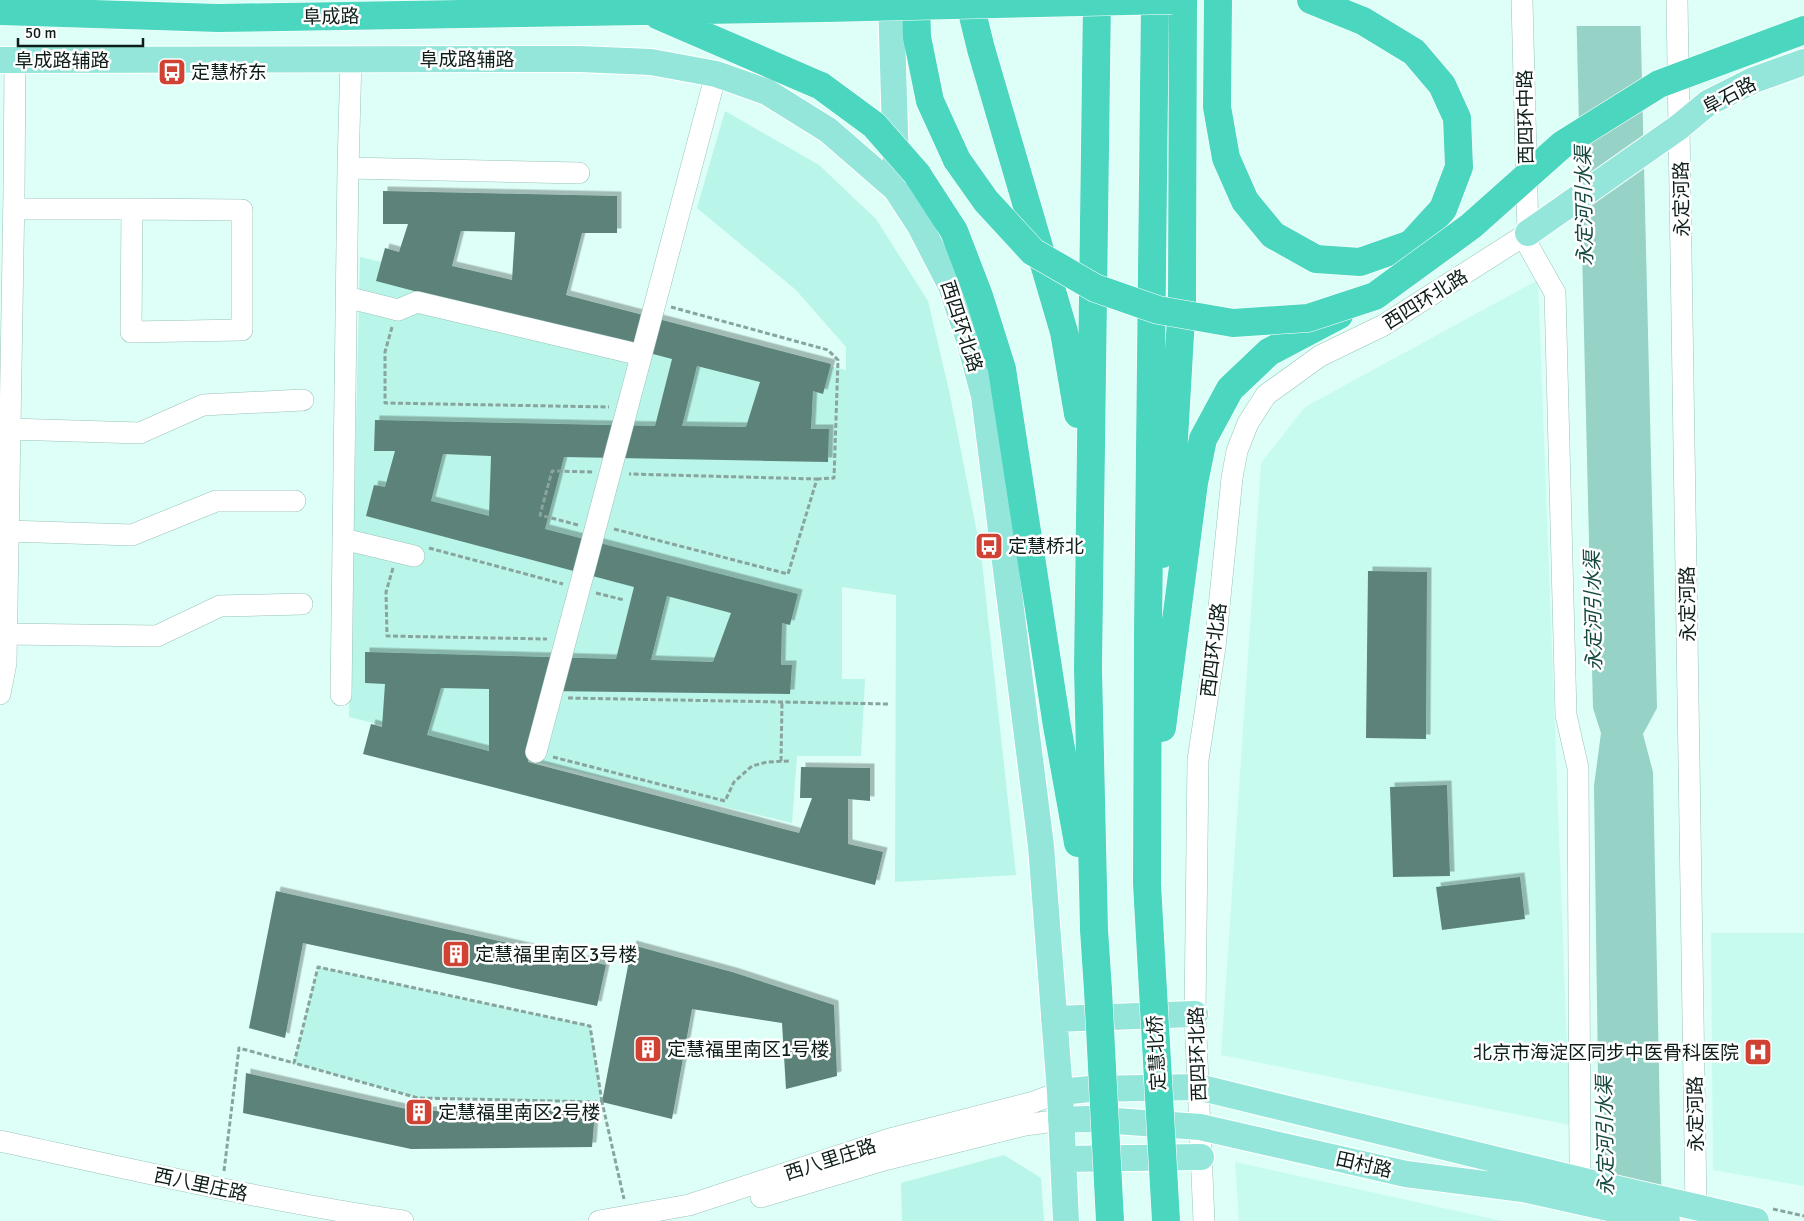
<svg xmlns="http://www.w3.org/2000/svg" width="1804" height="1221" font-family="Signika,'Noto Sans SC',sans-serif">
<defs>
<filter id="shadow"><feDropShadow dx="4.5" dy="-4.5" stdDeviation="0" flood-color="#0004"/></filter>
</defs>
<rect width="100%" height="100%" fill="#ddfff7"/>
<path fill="#c7fbf0" d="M1538,280l32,845 -349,-70 40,-592 44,-56z
M1711,933h93v253l-91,-16z
M1235,1162l267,59h-263z"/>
<path fill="#b9f5e8" d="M725,111l94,54 57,54 52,82 22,94 31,158 35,322 -121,7 1,-287 -54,-8v92h23l-4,77h-64l-5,67 -443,-106 11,-460 486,113v-23l-50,-57 -99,-82z
M318,967l272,59 12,76 -184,-4 -124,-35z
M1004,1155l37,23 3,43h-142l-1,-38z"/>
<path fill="#96d2c5" d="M1576,0h64l17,708 -14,26 10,38 9,449h-62l-6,-435 7,-53 -8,-25z"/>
<path fill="#ddfff7" d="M1574,0h69v26h-69z"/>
<path fill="#5c827a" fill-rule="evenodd" filter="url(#shadow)" d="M383,191l234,5v37h-35l-16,62 265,69 -8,30 -10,-3 -2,38h18l-1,33 -264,-5 -19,72 253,65 -8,31 -8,-2 -1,42h11l-2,29 -243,-3 -19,71 271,71 13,-35h-12l1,-31 69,1v33l-22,-2v45l35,8 -8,33 -512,-131 8,-30 11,3 3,-43 -20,-1v-31l251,7 18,-72 -268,-71 8,-31 11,2 10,-36h-21l1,-31 280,6 17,-67 -296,-78 9,-33 14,4 9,-28h-25zM461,231l54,1 -3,48 -60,-14zM697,366l63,16 -14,45 -64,-1zM443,454l48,2 -2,60 -58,-15zM667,596l64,17 -18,49 -62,-2zM441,688l48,1v62l-62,-16z
M1368,571l59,1 -1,167 -60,-1z
M1447,785l3,91 -57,1 -3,-90z
M1520,877l5,42 -83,11 -6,-43z
M276,891l330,74 -9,41 -294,-63 -18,95 -36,-10z
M632,945l100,27 102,33 3,71 -51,13 -4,-66 -90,-14 -20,110 -70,-17z
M246,1073l169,38h180l-3,36 -181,2 -168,-36z"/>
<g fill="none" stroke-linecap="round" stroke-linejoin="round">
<defs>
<path id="minor" d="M1677,0l19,1207
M348,168l231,5
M14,209h118l-1,123 111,-2v-120l-110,-1
M1523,236l32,57 11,422 12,53 2,397
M346,297l52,13 19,-8 224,53
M10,429l130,4 63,-28 100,-5
M8,531l124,4 84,-34h79
M343,539l71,17
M6,634l151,2 63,-30 82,-2
M0,694l6,-31 8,-471 1,-131
M341,695l7,-527 3,-109
M536,752l180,-678
M0,1141c134,29 267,60 403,80
M761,1197l123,-37 141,-35 36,-5
M599,1221l90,-16 201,-66 144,-37 26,-10
M1204,1221l-9,-207 3,-254 17,-113 17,-169 5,-27 11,-28 18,-28 54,-39 64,-31 144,-92 -6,-233"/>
<path id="major" d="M891,0l5,164
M0,60l580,-1 71,3 65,12 51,18 61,38 68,59 24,37 31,60 18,54 15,56 57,450 19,246 6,129
M1528,233l151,-106 29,-24 46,-23 50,-18
M1054,1019l141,-5
M1060,1092l30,-3 108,-2 394,96 164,38
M1061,1120l26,-1 113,8 206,47 117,15 144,32
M1063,1159l138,-2"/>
<path id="highway" d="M916,0l1,37 13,64 27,59
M969,0l12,49 83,283 14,82
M1097,0l-9,668 6,262 4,60
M1218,0l-1,107 9,51 19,43 28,34 43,24 44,3 51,-18 32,-35 16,-42 -2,-49 -15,-33 -28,-33 -51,-31 -52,-21
M0,11l218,7 608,-10
M659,16l162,70
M917,174l37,57 25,65 23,73 55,357 21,117
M1162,554l8,-45 12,-209 1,-300
M1162,728l32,-245 9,-44 27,-50 39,-37 70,-37
M1147,884l1,-252 7,-632"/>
</defs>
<use href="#minor" stroke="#9ac3ba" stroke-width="22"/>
<use href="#major" stroke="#fff" stroke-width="28"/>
<use href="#highway" stroke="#fff" stroke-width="29"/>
<path stroke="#89a49e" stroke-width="3" stroke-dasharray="5 2.5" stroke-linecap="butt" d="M671,307l157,43 10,10 -4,118 -17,1
M392,327l-7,25v51l224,4
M578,525l-38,-10 12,-44 41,1
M614,529l174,45 29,-95 -188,-5
M429,548l134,36
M393,568l-7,24 1,44 160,3
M596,593l28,7
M568,698l320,6
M553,757l172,44 9,-19 18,-16 15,-4 22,-1
M781,761l1,-59
M602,1102l-12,-76 -272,-59 -24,96 124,35 184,4 22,97
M224,1171l15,-123 55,15
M1773,1209l31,7"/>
<use href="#minor" stroke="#fff" stroke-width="21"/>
<use href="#major" stroke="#93e6d9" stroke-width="26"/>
<use href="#highway" stroke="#4bd6bf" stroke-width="28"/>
<defs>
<path id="highway-bridge" d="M826,8l346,-8
M821,86l53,39 43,49
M957,160l29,41 47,51 62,36 63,22 75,13 75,-5 67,-22 96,-70 92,-82 96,-60 145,-54
M1147,884l19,337
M1098,990l12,231"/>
</defs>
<use href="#highway-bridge" stroke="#fff" stroke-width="29" stroke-linecap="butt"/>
<use href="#highway-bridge" stroke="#4bd6bf" stroke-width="28"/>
</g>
<defs>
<symbol id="bus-square" viewBox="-11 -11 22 22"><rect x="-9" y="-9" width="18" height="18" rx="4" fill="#d04334" stroke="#fff"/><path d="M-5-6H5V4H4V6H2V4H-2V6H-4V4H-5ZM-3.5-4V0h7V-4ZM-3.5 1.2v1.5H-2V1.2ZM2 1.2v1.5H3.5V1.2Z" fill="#fff"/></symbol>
<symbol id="building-square" viewBox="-11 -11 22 22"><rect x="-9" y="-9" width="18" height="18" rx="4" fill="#d04334" stroke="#fff"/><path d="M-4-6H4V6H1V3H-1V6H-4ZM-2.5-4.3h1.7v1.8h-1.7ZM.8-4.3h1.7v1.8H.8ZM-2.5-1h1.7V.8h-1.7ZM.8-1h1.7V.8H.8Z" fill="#fff"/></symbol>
<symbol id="hospital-square" viewBox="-11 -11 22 22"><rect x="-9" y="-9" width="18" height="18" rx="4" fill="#d04334" stroke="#fff"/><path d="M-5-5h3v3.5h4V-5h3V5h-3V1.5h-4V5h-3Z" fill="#fff"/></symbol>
</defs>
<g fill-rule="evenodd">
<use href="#bus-square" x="156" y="56" width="32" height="32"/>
<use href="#bus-square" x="973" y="530" width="32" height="32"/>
<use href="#building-square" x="440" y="938" width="32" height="32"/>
<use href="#building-square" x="632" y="1033" width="32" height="32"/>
<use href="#hospital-square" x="1742" y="1036" width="32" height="32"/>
<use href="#building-square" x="403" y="1096" width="32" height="32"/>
</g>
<g text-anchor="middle" stroke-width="5" stroke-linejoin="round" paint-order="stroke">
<g font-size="19" fill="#0d1d19" stroke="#fff">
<text transform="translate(331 16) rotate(-1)" y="7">阜成路</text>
<text x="467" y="66">阜成路辅路</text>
<text x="62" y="67">阜成路辅路</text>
<text transform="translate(1729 95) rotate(-28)" y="7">阜石路</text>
<text transform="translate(1525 117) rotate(-91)" y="7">西四环中路</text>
<text transform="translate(1681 199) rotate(-91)" y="7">永定河路</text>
<text transform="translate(1425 299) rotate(-32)" y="7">西四环北路</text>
<text transform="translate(962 326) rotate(72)" y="7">西四环北路</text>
<text transform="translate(1687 604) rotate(-91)" y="7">永定河路</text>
<text transform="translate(1213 650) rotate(-83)" y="7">西四环北路</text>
<text transform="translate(1156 1053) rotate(-93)" y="7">定慧北桥</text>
<text transform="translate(1197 1054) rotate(-92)" y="7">西四环北路</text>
<text transform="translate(1695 1114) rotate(-91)" y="7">永定河路</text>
<text transform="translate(830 1159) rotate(-18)" y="7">西八里庄路</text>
<text transform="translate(1364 1164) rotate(13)" y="7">田村路</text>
<text transform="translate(201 1184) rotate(12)" y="7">西八里庄路</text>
</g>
<g font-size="19" fill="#0d1d19" stroke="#fff" text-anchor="start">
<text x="191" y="79">定慧桥东</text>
<text x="1008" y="553">定慧桥北</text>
<text x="475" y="961">定慧福里南区3号楼</text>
<text x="667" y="1056">定慧福里南区1号楼</text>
<text x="1739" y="1059" text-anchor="end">北京市海淀区同步中医骨科医院</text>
<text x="438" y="1119">定慧福里南区2号楼</text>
</g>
<g font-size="20" font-style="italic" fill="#164a41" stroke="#fff">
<text transform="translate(1584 206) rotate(-91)" y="7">永定河引水渠</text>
<text transform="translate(1593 611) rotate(-91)" y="7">永定河引水渠</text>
<text transform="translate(1605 1136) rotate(-91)" y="7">永定河引水渠</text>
</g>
</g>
<path d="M18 38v8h125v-8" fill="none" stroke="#0d1d19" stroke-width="2.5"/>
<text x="25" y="38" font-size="15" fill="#0d1d19" stroke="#ffffff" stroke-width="4" paint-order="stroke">50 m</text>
</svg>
